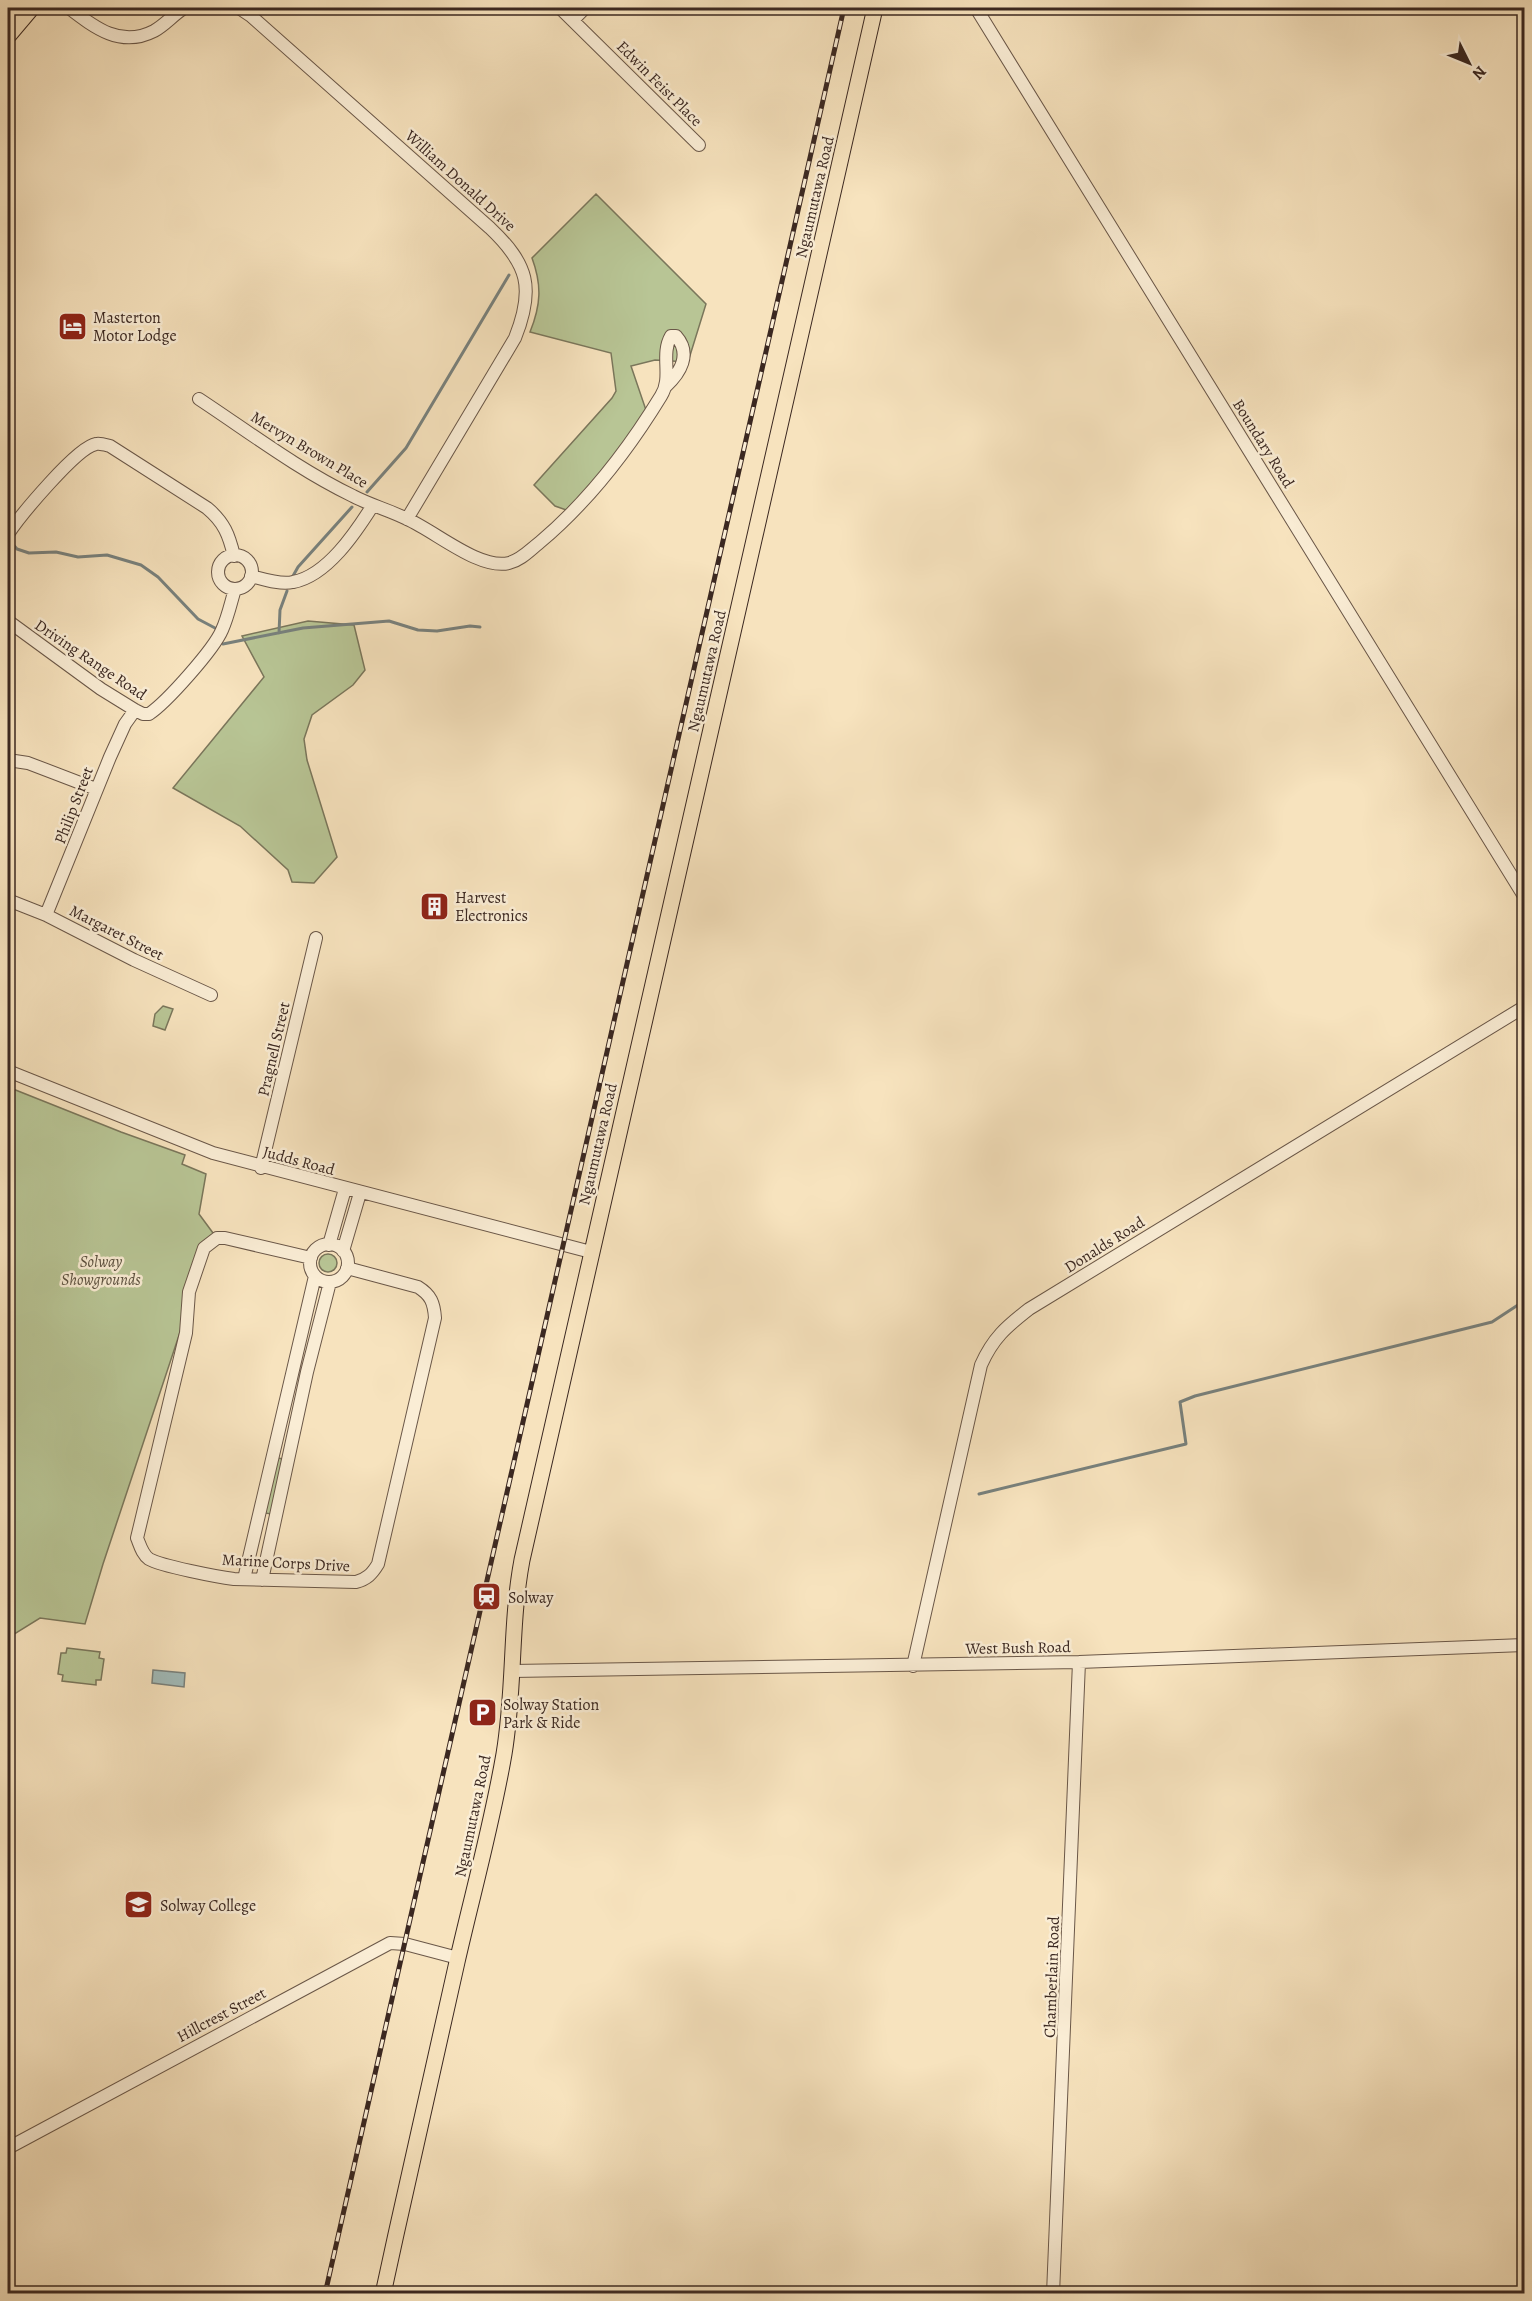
<svg xmlns="http://www.w3.org/2000/svg" width="1532" height="2301" font-family="Alegreya,serif">
<rect width="100%" height="100%" fill="#f7e3be"/>
<filter id="stains"><feTurbulence type="fractalNoise" baseFrequency=".00333" numOctaves="4"/><feColorMatrix values="0 0 0 0 .2 0 0 0 0 .09 0 0 0 0 .02 0 0 0 .5 -.17"/></filter>
<radialGradient id="worn" r=".72"><stop offset=".6" stop-color="#630" stop-opacity="0"/><stop offset="1" stop-color="#630" stop-opacity=".3"/></radialGradient>
<path fill="#b8c595" stroke="#7a765b" stroke-width="1.5" d="M596,194l110,110 -18,58 -33,-2 -24,6 16,47 -75,99 -17,-6 -21,-21 78,-87 4,-7 -5,-38 -81,-21c11,-27 12,-47 2,-74z
M308,621l46,4 11,45 -12,15 -41,30 -8,24 3,21 30,97 -23,26 -22,-1 -4,-12 -48,-44 -67,-38 91,-111 -22,-41z
M163,1006l10,3 -8,21 -12,-4 2,-12z
M8,1087l113,45 64,23 -3,9 24,10 -7,40 14,19 -110,331 -18,60 -45,-6 -32,20z
M319 1263a9 9 0 1 1 18 0a9 9 0 1 1-18 0Z
M278,1458l5,1 -12,55 -6,-1z
M67,1648l33,4 -1,6 5,1 -3,21h-5v5l-34,-4 1,-6 -5,-1 3,-21h5z"/>
<path fill="#a1bcbb" stroke="#78817d" stroke-width="1.5" d="M153,1670l32,3 -1,14 -32,-4z"/>
<g fill="none" stroke-linecap="round" stroke-linejoin="round">
<path stroke="#78817d" stroke-width="3" d="M367,492l39,-44 103,-173
M10,541l7,8 12,4 27,-1 22,5 29,-2 34,10 17,12 40,42 17,9
M293,576l5,-9 54,-60
M279,633l1,-23 7,-19
M223,644l80,-16 86,-7 29,9 19,1 33,-5 10,1
M979,1494l207,-50 -6,-42 15,-6 297,-74 32,-21"/>
<defs>
<path id="minor" d="M69,8c26,20 52,40 85,23 11,-6 19,-16 30,-23
M239,8l12,8 239,212c38,36 45,60 25,110l-108,181
M560,8l139,137
M976,8l548,888
M573,20l12,-12
M199,399c50,33 100,71 154,97 17,9 36,14 54,23 28,12 72,51 102,44 12,-3 21,-13 30,-20 49,-41 89,-93 122,-147 12,-19 -1,-41 10,-60h5c16,18 4,37 -10,50
M8,534c12,-18 69,-87 88,-90 4,-1 10,1 14,2l97,62c17,14 22,27 27,48
M218 572a17 17 0 1 1 34 0a17 17 0 1 1-34 0Z
M251,576c12,3 29,9 42,6 34,-6 63,-50 80,-77
M8,621l93,68 34,21 8,4h6c18,-12 65,-65 73,-84 6,-13 9,-28 13,-41
M8,760l20,3 68,26
M8,900l38,15 88,45 77,35
M46,915l64,-158 15,-33 10,-14
M8,1071l205,82 378,99
M261,1168l55,-230
M310 1263a19 19 0 1 1 38 0a19 19 0 1 1-38 0Z
M329,1245l16,-56
M343,1251l17,-58
M311,1258l-86,-20h-8l-13,10 -15,44 -3,41 -49,205c3,7 5,16 12,21 12,7 69,18 85,20l122,3c11,-3 16,-8 22,-18l57,-246c-1,-15 -4,-23 -17,-31l-71,-19
M244,1579l71,-303
M262,1580l45,-208 23,-90
M913,1666l68,-301c12,-27 25,-38 48,-56l495,-302
M512,1671l567,-9 445,-17
M8,2148l382,-205 15,1 53,14
M1053,2294l26,-632"/>
<path id="major" d="M383,2294c24,-111 49,-222 74,-332 16,-70 35,-138 47,-208 11,-65 6,-130 18,-194l353,-1552"/>
<path id="highway" d="M8,34l22,-26"/>
</defs>
<use href="#minor" stroke="#6a5748" stroke-width="14"/>
<use href="#major" stroke="#3b2821" stroke-width="17"/>
<use href="#highway" stroke="#3b2821" stroke-width="20"/>
<use href="#minor" stroke="#faedd5" stroke-width="12"/>
<use href="#major" stroke="#f7e3be" stroke-width="15"/>
<use href="#highway" stroke="#f7e3be" stroke-width="18"/>
<defs>
<path id="rail" d="M325,2294l519,-2286"/>
</defs>
<use href="#rail" stroke="#3b2821" stroke-width="5"/>
<use href="#rail" stroke="#faedd5" stroke-width="3" stroke-dasharray="9" stroke-linecap="butt"/>
</g>
<defs>
<symbol id="hotel-square" viewBox="-11 -11 22 22"><rect x="-9" y="-9" width="18" height="18" rx="4" fill="#8f2418" stroke="#faedd5"/><path d="M-6-4.5h1.5V1H6V5H4.5V3h-9V5H-6ZM-4 0a1.8 1.8 0 1 1 3.6 0ZM.5 0V-2.5h3Q6-2.5 6 0Z" fill="#fff"/></symbol>
<symbol id="building-square" viewBox="-11 -11 22 22"><rect x="-9" y="-9" width="18" height="18" rx="4" fill="#8f2418" stroke="#faedd5"/><path d="M-4-6H4V6H1V3H-1V6H-4ZM-2.5-4.3h1.7v1.8h-1.7ZM.8-4.3h1.7v1.8H.8ZM-2.5-1h1.7V.8h-1.7ZM.8-1h1.7V.8H.8Z" fill="#fff"/></symbol>
<symbol id="station-square" viewBox="-11 -11 22 22"><rect x="-9" y="-9" width="18" height="18" rx="4" fill="#8f2418" stroke="#faedd5"/><path d="M-3-6H3Q5-6 5-4V2Q5 4 3 4L4.5 6H3L1.5 4h-3L-3 6H-4.5L-3 4Q-5 4-5 2V-4Q-5-6-3-6ZM-3.5-4v3h7v-3ZM-3.5 1v1.5H-2V1ZM2 1v1.5H3.5V1Z" fill="#fff"/></symbol>
<symbol id="parking-square" viewBox="-11 -11 22 22"><rect x="-9" y="-9" width="18" height="18" rx="4" fill="#8f2418" stroke="#faedd5"/><path d="M-3.5-5.5H1a3.5 3.5 0 0 1 0 7H-1V5.5H-3.5ZM-1-3.4V-.6H.8a1.4 1.4 0 0 0 0-2.8Z" fill="#fff"/></symbol>
<symbol id="school-square" viewBox="-11 -11 22 22"><rect x="-9" y="-9" width="18" height="18" rx="4" fill="#8f2418" stroke="#faedd5"/><path d="M0-5L7-2L0 1L-7-2ZM-4 1L0 2.5L4 1V4Q0 6-4 4Z" fill="#fff"/></symbol>
</defs>
<g fill-rule="evenodd">
<use href="#hotel-square" x="56" y="310" width="33" height="33"/>
<use href="#building-square" x="418" y="890" width="33" height="33"/>
<use href="#station-square" x="470" y="1580" width="33" height="33"/>
<use href="#parking-square" x="466" y="1696" width="33" height="33"/>
<use href="#school-square" x="122" y="1888" width="33" height="33"/>
</g>
<g text-anchor="middle" stroke-width="5" stroke-linejoin="round" paint-order="stroke">
<g font-size="16" fill="#3b2821" stroke="#faedd5">
<text transform="translate(660 83) rotate(45)" y="6">Edwin Feist Place</text>
<text transform="translate(461 180) rotate(42)" y="6">William Donald Drive</text>
<text transform="translate(814 197) rotate(-77)" y="6">Ngaumutawa Road</text>
<text transform="translate(1264 443) rotate(58)" y="6">Boundary Road</text>
<text transform="translate(310 449) rotate(31)" y="6">Mervyn Brown Place</text>
<text transform="translate(91 659) rotate(34)" y="6">Driving Range Road</text>
<text transform="translate(706 671) rotate(-77)" y="6">Ngaumutawa Road</text>
<text transform="translate(73 805) rotate(-69)" y="6">Philip Street</text>
<text transform="translate(117 932) rotate(27)" y="6">Margaret Street</text>
<text transform="translate(273 1049) rotate(-77)" y="6">Pragnell Street</text>
<text transform="translate(597 1144) rotate(-77)" y="6">Ngaumutawa Road</text>
<text transform="translate(299 1160) rotate(15)" y="6">Judds Road</text>
<text transform="translate(1104 1244) rotate(-32)" y="6">Donalds Road</text>
<text transform="translate(286 1562) rotate(3)" y="6">Marine Corps Drive</text>
<text transform="translate(1018 1647) rotate(-1)" y="6">West Bush Road</text>
<text transform="translate(472 1816) rotate(-78)" y="6">Ngaumutawa Road</text>
<text transform="translate(1051 1977) rotate(-88)" y="6">Chamberlain Road</text>
<text transform="translate(221 2014) rotate(-28)" y="6">Hillcrest Street</text>
</g>
<g font-size="16" fill="#3b2821" stroke="#faedd5" text-anchor="start">
<text x="93" y="323">Masterton<tspan x="93" dy="18">Motor Lodge</tspan></text>
<text x="455" y="903">Harvest<tspan x="455" dy="18">Electronics</tspan></text>
<text x="508" y="1603">Solway</text>
<text x="503" y="1710">Solway Station<tspan x="503" dy="18">Park &amp; Ride</tspan></text>
<text x="160" y="1911">Solway College</text>
</g>
<g font-size="16" font-style="italic" fill="#5a4f3e" stroke="#faedd5">
<text x="101" y="1267">Solway<tspan x="101" dy="18">Showgrounds</tspan></text>
</g>
</g>
<rect width="1532" height="2301" fill="none" stroke="#f7e3be" stroke-width="30"/>
<rect x="9" y="9" width="1514" height="2283" fill="none" stroke="#3b2821" stroke-width="3"/>
<rect x="15" y="15" width="1502" height="2271" fill="none" stroke="#3b2821" stroke-width="1.5"/>
<g transform="translate(1469 63) rotate(133)" stroke="#faedd5" stroke-width="4.5" paint-order="stroke">
<path d="M0-4.5L10 22L0 15L-10 22Z" fill="#3b2821"/>
<text y="-9" font-size="16" font-weight="bold" text-anchor="middle" fill="#3b2821">N</text>
</g>
<rect width="100%" height="100%" filter="url(#stains)"/>
<rect width="100%" height="100%" fill="url(#worn)"/>
</svg>
